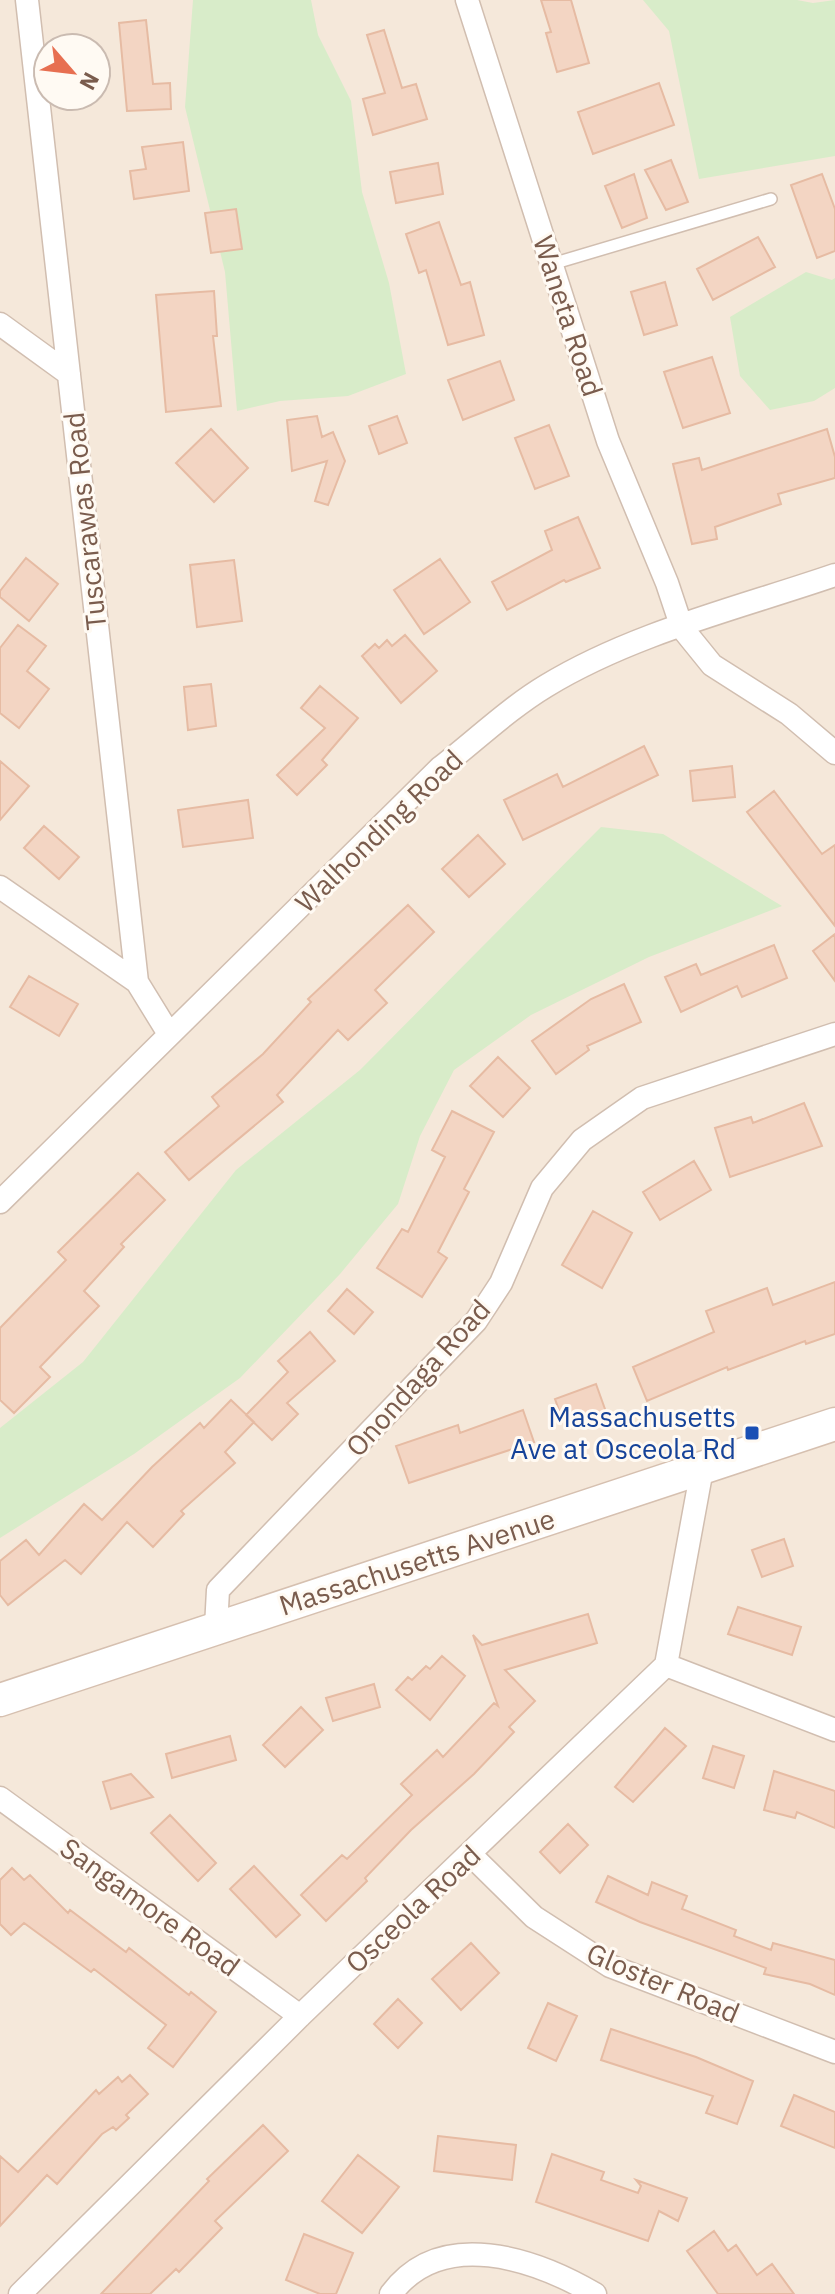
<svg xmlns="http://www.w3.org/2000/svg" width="835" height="2294" font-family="'IBM Plex Sans',sans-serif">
<rect width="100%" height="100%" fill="#fdf6ec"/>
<path fill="#f5e8da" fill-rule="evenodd" d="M0,0h835v2294h-835zM48,48h48v48h-48z"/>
<path fill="#d8ecc9" d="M193,0h118l7,35 33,66 11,91 27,91 17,91 -58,22 -68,5 -43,10 -12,-139 -40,-165z
M643,0h154l16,3 22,-3v156l-136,23 -30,-148z
M806,272l26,8 3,-2v110l-21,13 -44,9 -30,-34 -10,-59z
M601,827l62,7 119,72 -133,51 -118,58 -77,55 -34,66 -22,68 -58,70 -100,104 -106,76 -134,84v-110l83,-66 153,-192 124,-100z"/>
<path fill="#f3d5c3" stroke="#e6bba3" stroke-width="2" d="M541,0h30l18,63 -32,9 -11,-39 5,-1z
M146,20l7,64 17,-1 1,26 -44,2 -8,-88z
M384,30l18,58 14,-4 11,35 -54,16 -10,-36 22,-6 -18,-58z
M659,83l15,42 -81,29 -15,-42z
M183,142l6,49 -55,8 -4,-28 16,-2 -4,-22z
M671,160l17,42 -22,8 -21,-40z
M438,163l5,31 -47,9 -6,-31z
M634,174l13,44 -25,10 -17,-42z
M822,174l13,35v42l-18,7 -26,-73z
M236,209l6,40 -31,4 -6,-40z
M439,222l22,63 9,-3 14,53 -36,10 -22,-75 -7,3 -13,-39z
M758,237l17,30 -62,33 -16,-31z
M665,282l12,43 -33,10 -13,-43z
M214,291l3,45h-4l8,70 -55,6 -10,-117z
M712,357l18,56 -47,15 -19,-56z
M500,361l14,39 -51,20 -15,-40z
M317,416l5,21 11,-5 12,29 -17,44 -13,-4 12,-40 -35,10 -5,-51z
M397,416l10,27 -28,11 -10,-28z
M549,425l20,51 -34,13 -20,-51z
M211,429l37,39 -34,34 -38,-39z
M827,429l8,28v21l-57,16 3,10 -66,23 2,12 -25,5 -19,-80 26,-6 3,12z
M578,517l22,51 -34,14 -2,-2 -57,30 -15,-28 60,-32 -7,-19z
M26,558l32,26 -29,37 -29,-24v-6z
M440,559l30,43 -46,32 -30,-44z
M234,560l8,61 -45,6 -7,-62z
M18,625l28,21 -19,25 22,18 -30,39 -19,-15v-65z
M405,635l32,36 -36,32 -39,-47 13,-12 4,4 8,-8 5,6z
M211,684l5,42 -28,4 -4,-43z
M320,686l38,32 -36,42 5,5 -30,30 -20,-20 48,-47 -24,-20z
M644,746l14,29 -135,65 -19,-40 53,-26 6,13z
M0,761l29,25 -29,34z
M732,766l3,31 -42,4 -3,-30z
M774,791l48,63 13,-9v81l-88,-114z
M248,800l5,38 -70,9 -5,-37z
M44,826l35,31 -20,22 -35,-31z
M478,835l27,29 -36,33 -27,-28z
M408,905l26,27 -59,58 12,13 -39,37 -10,-10 -61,65 6,7 -94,78 -24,-28 54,-46 -7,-9 51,-43 48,-52 -3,-3z
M835,934v47l-22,-30z
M774,945l13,33 -45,19 -5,-11 -56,26 -16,-35 31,-13 5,11z
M29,976l49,28 -19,32 -49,-29z
M624,984l17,38 -54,24 2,4 -33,24 -24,-33 59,-42z
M498,1057l32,31 -27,29 -33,-31z
M804,1103l18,43 -92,31 -15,-49 36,-11 2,6z
M452,1111l42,21 -30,57 5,3 -31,60 9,6 -25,39 -45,-29 25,-39 6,3 37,-75 -13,-7z
M694,1161l17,29 -51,30 -17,-28z
M138,1173l27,27 -44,44 3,3 -40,44 15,15 -59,61 10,10 -36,36 -14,-13v-72l66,-68 -8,-8z
M593,1211l39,22 -30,55 -40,-23z
M835,1282v52l-29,10 -1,-3 -77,29 -1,-3 -80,34 -14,-34 81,-35 -8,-21 61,-23 6,17z
M347,1289l26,23 -19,22 -26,-23z
M310,1332l25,29 -48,42 11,11 -26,26 -26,-25 42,-43 -10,-11z
M596,1384l10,28 -41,15 -10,-28z
M231,1400l23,22 -29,30 10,11 -54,48 3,3 -31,33 -26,-25 -46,52 -16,-14 -57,45 -8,-10v-34l26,-21 13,15 45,-51 18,16 50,-53 48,-44 4,5z
M523,1410l11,32 -125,41 -13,-37 62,-21 2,8z
M784,1539l9,27 -31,11 -10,-27z
M738,1607l63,20 -9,28 -64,-21z
M588,1614l9,29 -92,27 30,31 -26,26 5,5 -40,42 -63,56 -46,48 2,3 -41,40 -25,-26 41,-40 5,4 65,-64 -11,-11 36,-34 6,7 51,-54 4,3 -25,-71 9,10z
M442,1656l23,20 -35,44 -34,-30 12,-13 4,3 14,-14 4,3z
M374,1684l6,23 -47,14 -7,-23z
M301,1707l22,23 -38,37 -22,-22z
M665,1728l21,18 -53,56 -18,-15z
M230,1736l6,24 -64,18 -6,-24z
M713,1746l31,10 -10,32 -31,-10z
M774,1771l61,20v37l-38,-16 -2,6 -31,-8z
M131,1774l22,23 -42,12 -8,-27z
M170,1815l46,48 -18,18 -47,-48z
M568,1824l20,21 -28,28 -20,-21z
M254,1866l46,49 -24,22 -46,-48z
M12,1868l12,12 6,-5 38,38 2,-3 56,42 3,-4 60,47 2,-3 25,20 -43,55 -25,-19 18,-23 -72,-56 -3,3 -67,-49 -13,12 -11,-11v-44z
M608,1876l40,19 4,-13 35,14 -5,13 54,21 -2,6 37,14 2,-7 62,17v35l-25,-11 -46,-10 2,-6 -126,-46 -44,-20z
M471,1943l28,30 -38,37 -29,-31z
M398,1999l24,24 -24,25 -24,-24z
M548,2003l29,13 -21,45 -28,-13z
M611,2029l85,28 57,24 -16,43 -31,-11 7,-17 -112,-36z
M130,2075l18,19 -22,21 3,3 -13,12 -3,-3 -11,7 -45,50 -10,-9 -47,51v-70l18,16 78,-82 3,4 19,-17 4,5z
M794,2095l41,17v36l-54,-22z
M263,2125l25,26 -73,70 7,7 -43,44 -3,-3 -26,25h-49l108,-113 -2,-2z
M438,2136l78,9 -4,35 -78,-9z
M552,2154l52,18 -3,8 37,13 3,-7 -5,-6 51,18 -9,23 -19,-10 -11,30 -112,-39z
M358,2155l41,32 -37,46 -40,-32z
M714,2231l14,20 8,-6 21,30 15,-11 22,30h-76l-31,-43z
M304,2234l49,19 -17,41h-16l-34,-14z"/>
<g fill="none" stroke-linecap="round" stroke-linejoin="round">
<defs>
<path id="service" d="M552,264l219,-65"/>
<path id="minor" d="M27,0l110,982 32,52
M467,0l141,441 59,142 15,45 30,37 77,49 46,39
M0,324l69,50
M0,887l137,95
M0,1202l440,-434c35,-27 68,-59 106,-82 87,-53 193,-78 289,-111
M216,1627l2,-37 258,-269 25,-38 41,-95 40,-48 60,-42 193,-64
M666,1665l169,65
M0,1798l300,218
M471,1855l63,62 76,49 225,86
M20,2294l280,-278 366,-351 36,-196
M391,2294c50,-68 144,-35 204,0"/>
<path id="secondary" d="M0,1700l835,-276"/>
</defs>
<use href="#service" stroke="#d1beb0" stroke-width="14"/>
<use href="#minor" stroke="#d1beb0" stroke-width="25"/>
<use href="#secondary" stroke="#d6c0b0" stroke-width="35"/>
<use href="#service" stroke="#fff" stroke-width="11"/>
<use href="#minor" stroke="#fff" stroke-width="22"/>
<use href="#secondary" stroke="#fff" stroke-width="32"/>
</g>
<rect fill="#1a4fb4" stroke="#fffaf3" stroke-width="3" x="744" y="1425" width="16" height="16" rx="4"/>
<g text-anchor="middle" stroke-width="6" stroke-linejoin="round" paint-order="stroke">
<g font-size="28" fill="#7a5c4d" stroke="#fffaf3">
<text transform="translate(568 316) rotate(72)" y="10">Waneta Road</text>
<text transform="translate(85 521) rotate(-96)" y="10">Tuscarawas Road</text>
<text transform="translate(379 831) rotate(-44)" y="10">Walhonding Road</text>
<text transform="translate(418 1378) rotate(-48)" y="10">Onondaga Road</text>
<text transform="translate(417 1562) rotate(-18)" y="10">Massachusetts Avenue</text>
<text transform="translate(150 1907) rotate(36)" y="10">Sangamore Road</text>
<text transform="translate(413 1909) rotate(-43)" y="10">Osceola Road</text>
<text transform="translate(663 1983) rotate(23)" y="10">Gloster Road</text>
</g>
<g font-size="28" fill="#164399" stroke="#fffaf3" text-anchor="end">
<text x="736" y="1427">Massachusetts<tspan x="736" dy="32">Ave at Osceola Rd</tspan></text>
</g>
</g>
<g transform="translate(72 72) rotate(118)"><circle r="38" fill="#fffaf3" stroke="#cabbb1" stroke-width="2"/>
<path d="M0-6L14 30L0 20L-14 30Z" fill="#e76f51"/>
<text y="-12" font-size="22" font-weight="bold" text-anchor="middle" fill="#7a5c4d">N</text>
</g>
</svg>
